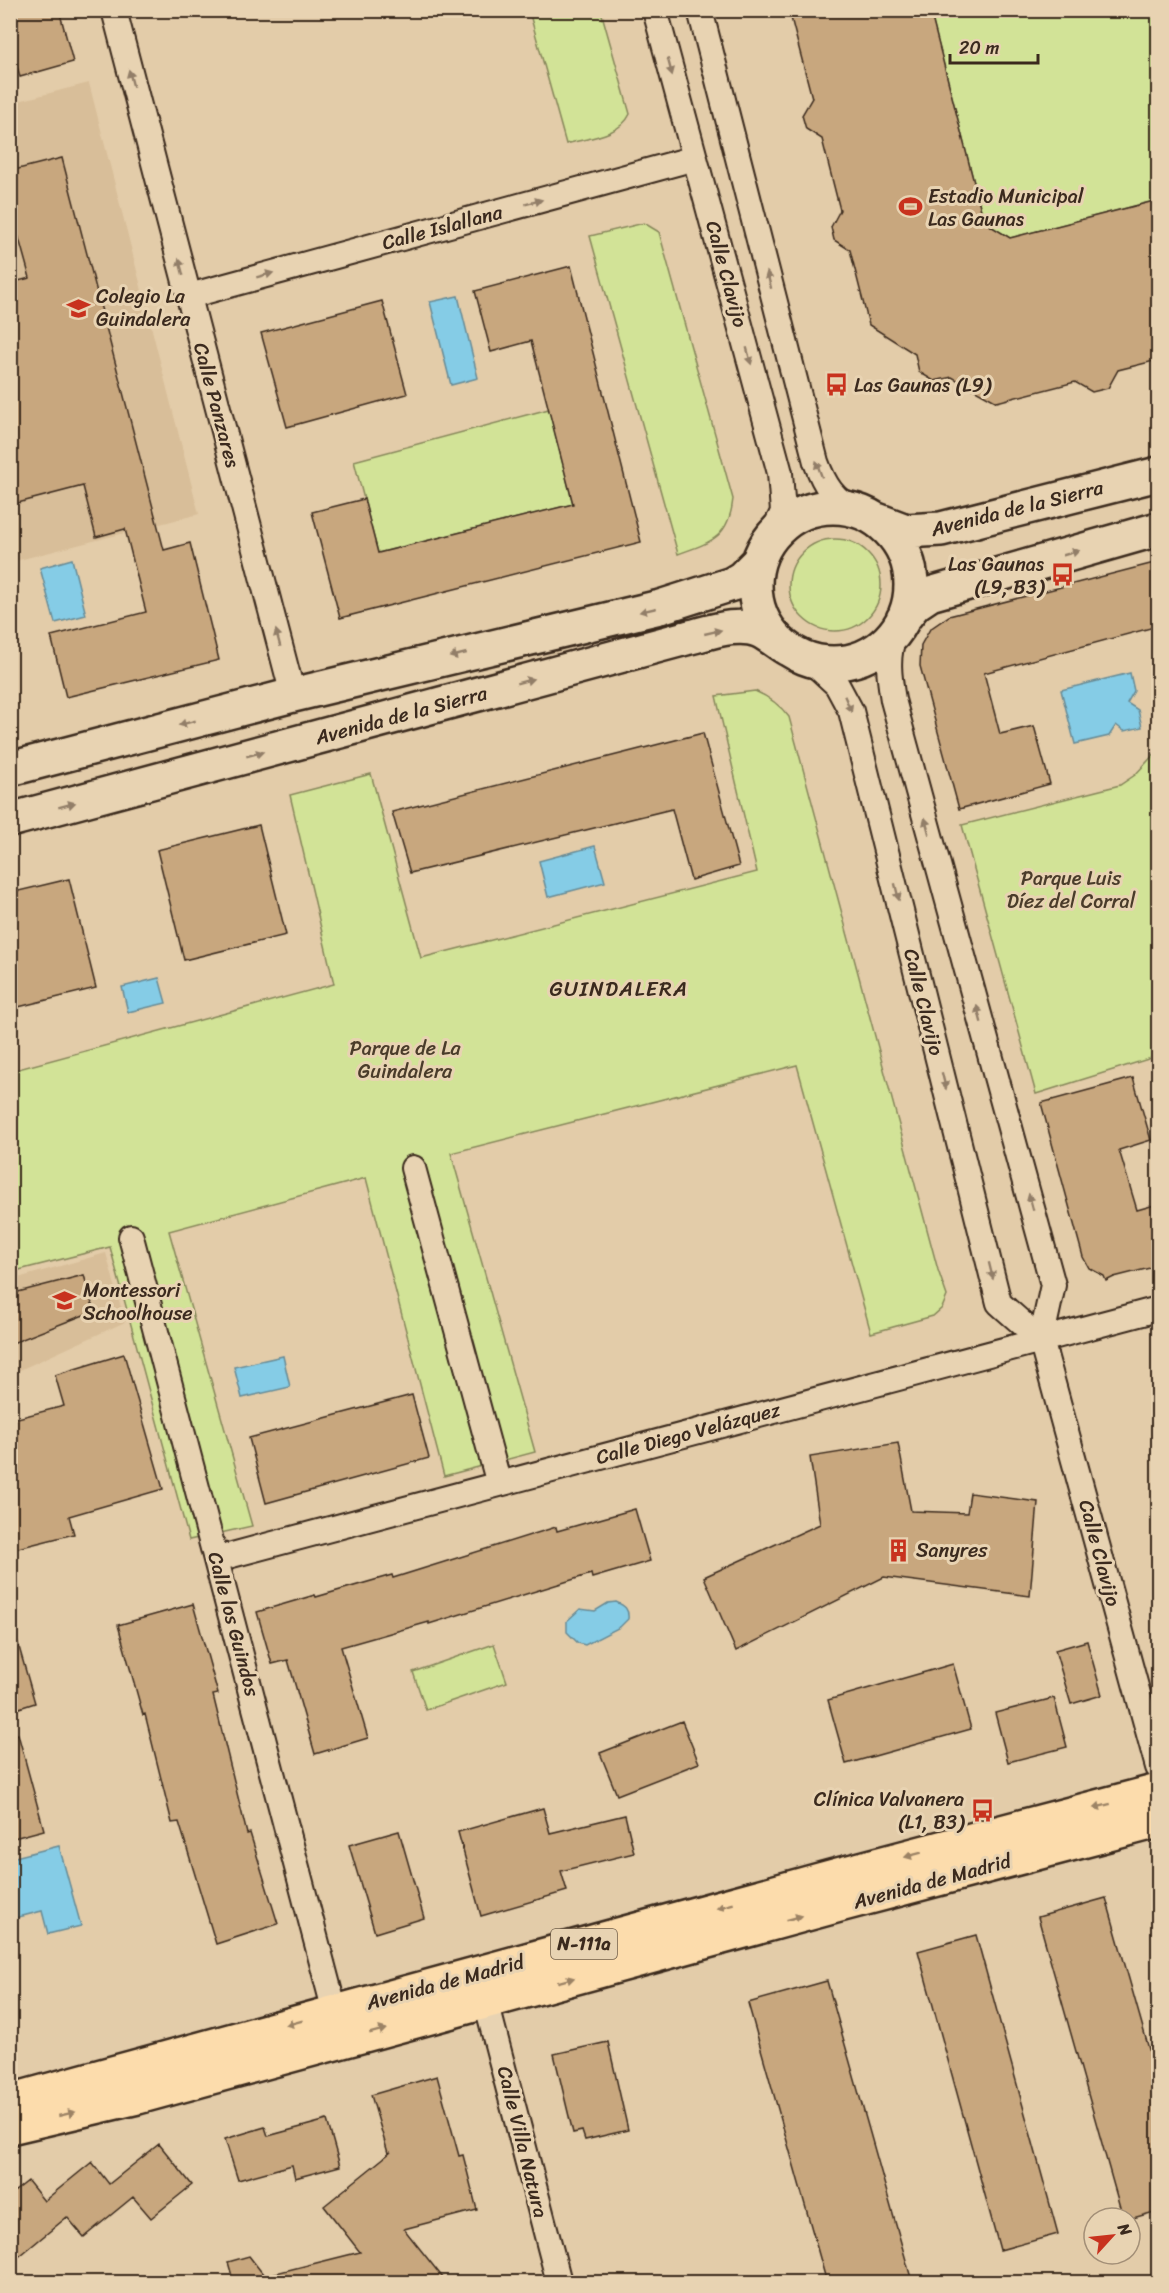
<svg xmlns="http://www.w3.org/2000/svg" width="1169" height="2293" font-family="Sriracha,sans-serif">
<rect width="100%" height="100%" fill="#e3cca9"/>
<filter id="ink" filterUnits="userSpaceOnUse"><feTurbulence type="fractalNoise" baseFrequency=".0167" numOctaves="2"/><feDisplacementMap in="SourceGraphic" scale="12" xChannelSelector="R" yChannelSelector="G"/><feConvolveMatrix kernelMatrix="1 2 1 2 8 2 1 2 1" color-interpolation-filters="sRGB"/></filter>
<g filter="url(#ink)">
<path fill="#d8be99" d="M89,83l110,431 -188,48v-459z
M106,1253l19,69 -114,52v-94z"/>
<path fill="#d2e397" stroke="#86865a" stroke-width="1.5" d="M529,11h72l29,103c-10,22 -43,24 -64,30z
M930,11h228v189l-148,38 -26,-16z
M644,223l15,9 74,267c-4,39 -22,43 -55,55l-88,-318z
M549,409l24,95 -195,49 -24,-92z
M789 585a46 46 0 1 1 92 0a46 46 0 1 1-92 0Z
M755,691c14,6 25,14 34,26l149,553 9,26 -5,12 -9,8 -62,17 -74,-268 -346,88 84,299 -91,24 -78,-298 -197,53 83,295 -63,14 -79,-293 -99,25v-201l323,-87 -44,-189 81,-21 50,184 336,-86 -41,-176z
M1158,750v306l-122,38 -74,-269 158,-40 15,-10z
M494,1644l13,38 -81,28 -13,-38z"/>
<path fill="#85cce6" stroke="#678b96" stroke-width="1.5" d="M458,296l20,82 -27,7 -21,-83z
M72,559l14,56 -31,8 -15,-55z
M1130,673l4,18 -7,12 11,7 4,17 -18,4 -8,-6 -7,11 -34,8 -14,-54z
M595,846l10,36 -57,15 -9,-36z
M159,978l7,25 -38,9 -6,-25z
M283,1356l7,31 -48,11 -8,-31z
M616,1602c9,4 13,7 12,17l-8,8 -35,18 -7,-2 -11,-11v-11l13,-12 15,2 13,-8z
M59,1846l22,80 -33,8 -6,-23 -31,8v-61z"/>
<path fill="#c8a77e" stroke="#3b2a1e" stroke-width="1.5" d="M10,10h49l14,52 -53,15 -10,-35z
M789,10h141l54,212 26,16 148,-38v160l-40,10 -10,18 -16,4 -17,-10 -78,20 -45,-25 -18,4 -15,-9 -4,-18 -46,-29 -19,-75 -16,-10 -3,-13 9,-17 -18,-71 -16,-10 -4,-14 10,-17z
M62,158l102,392 26,-7 29,117 -153,37 -15,-61 95,-24 -21,-83 -29,8 -13,-51 -73,19v-222l20,-5 -20,-72v-35z
M571,266l70,276 -301,76 -28,-106 52,-13 14,54 195,-49 -42,-163 -40,11 -16,-61z
M382,301l25,93 -120,33 -26,-94z
M1158,562v64l-174,47 16,61 34,-8 16,58 -91,25 -39,-143 1,-21 9,-16 19,-13z
M703,733l36,133 -48,14 -19,-71 -262,64 -18,-61z
M259,825l27,110 -102,25 -27,-110z
M69,879l27,109 -86,21v-116z
M1133,1078l18,62 -32,10 18,60 21,-6v62l-44,11 -8,4 -2,-5 -15,-8 -6,-11 -42,-154z
M84,1275l10,36 -84,33v-50z
M124,1354l39,135 -94,27 5,18 -64,16v-130l54,-14 -9,-31z
M412,1395l17,63 -163,45 -17,-65z
M898,1443l13,68 56,2 3,-20 68,9 -8,94 -146,-19 -148,74 -32,-74 116,-53 -10,-67z
M635,1509l15,52 -58,17 -1,-4 -162,50v-2l-88,25 27,91 -53,16 -27,-94 -16,4 -15,-52 58,-17 1,2 76,-22 1,3 163,-51 1,4z
M193,1604l25,90 -5,1 34,139 3,-1 28,91 -62,20 -37,-122 -7,1 -27,-109 -2,1 -25,-90z
M17,1640l18,63 -25,8v-70z
M1087,1641l15,54 -31,9 -16,-54z
M953,1664l18,65 -125,35 -18,-64z
M1054,1698l13,49 -59,15 -13,-49z
M682,1721l17,42 -82,32 -17,-42z
M18,1734l26,96 -34,9v-104z
M543,1808l7,25 75,-18 9,38 -73,18 6,20 -86,25 -23,-84z
M399,1831l25,87 -49,15 -26,-88z
M1106,1898l52,183v130l-25,7h-10l-85,-301z
M976,1935l82,299 -58,16 -82,-299z
M827,1981l84,297 -16,5h-68l-79,-280z
M608,2042l20,88 -43,10 -3,-9 -9,2 -19,-79z
M437,2076l22,80 4,-1 14,55 -73,19 43,54h-174l-1,-9 88,-22 -36,-46 67,-54 -3,1 -17,-58z
M327,2120l13,46 -45,12 -3,-13 -54,15 -13,-41 40,-12 3,9z
M159,2144l33,41 -41,33 -18,-21 -49,40 -17,-20 -57,47v-69l18,-14 16,20 48,-39 17,22z
M249,2256l21,27h-36l-6,-21z"/>
<g fill="none" stroke-linecap="round" stroke-linejoin="round">
<defs>
<path id="minor" d="M114,10l179,685
M655,10l125,463 3,39 -12,24
M700,10l116,452c8,22 18,40 41,48
M189,296l506,-138
M895,633c-9,23 -6,43 -2,67l160,585 -12,55 117,427
M810,660l27,25 14,26 148,592 42,37
M413,1168l86,316
M131,1237l204,775
M217,1559l941,-250
M486,2002l73,280"/>
<path id="secondary" d="M755 585a78 78 0 1 1 156 0a78 78 0 1 1-156 0Z
M877,520l29,11 35,-2 217,-55
M903,619l12,-15 15,-10 228,-65
M10,769l283,-74 367,-88 72,-23 10,-6 15,-15
M10,820l676,-182c22,-5 52,-17 74,-7 10,5 19,13 28,18"/>
<path id="primary" d="M10,2101l828,-226 320,-84
M10,2127l128,-30 705,-193 315,-83"/>
</defs>
<use href="#minor" stroke="#3b2a1e" stroke-width="28"/>
<use href="#secondary" stroke="#3b2a1e" stroke-width="38"/>
<use href="#primary" stroke="#3b2a1e" stroke-width="38"/>
<use href="#minor" stroke="#e8d3b2" stroke-width="24"/>
<use href="#secondary" stroke="#e8d3b2" stroke-width="33"/>
<use href="#primary" stroke="#fcdcac" stroke-width="33"/>
</g>
<defs><path id="oneway-solid" d="M-6-.8H1V-3.2L6.5 0L1 3.2V.8H-6Z" transform="scale(1.5)"/></defs>
<g fill="#927e68">
<use href="#oneway-solid" transform="translate(670 67) rotate(75)"/>
<use href="#oneway-solid" transform="translate(131 78) rotate(-105)"/>
<use href="#oneway-solid" transform="translate(534 202) rotate(-15)"/>
<use href="#oneway-solid" transform="translate(181 267) rotate(-105)"/>
<use href="#oneway-solid" transform="translate(265 275) rotate(-15)"/>
<use href="#oneway-solid" transform="translate(769 280) rotate(-104)"/>
<use href="#oneway-solid" transform="translate(749 356) rotate(75)"/>
<use href="#oneway-solid" transform="translate(819 469) rotate(-110)"/>
<use href="#oneway-solid" transform="translate(1071 553) rotate(-16)"/>
<use href="#oneway-solid" transform="translate(648 610) rotate(167)"/>
<use href="#oneway-solid" transform="translate(713 632) rotate(-13)"/>
<use href="#oneway-solid" transform="translate(278 638) rotate(-105)"/>
<use href="#oneway-solid" transform="translate(458 655) rotate(167)"/>
<use href="#oneway-solid" transform="translate(525 681) rotate(-15)"/>
<use href="#oneway-solid" transform="translate(848 704) rotate(66)"/>
<use href="#oneway-solid" transform="translate(187 723) rotate(165)"/>
<use href="#oneway-solid" transform="translate(255 754) rotate(-15)"/>
<use href="#oneway-solid" transform="translate(67 805) rotate(-15)"/>
<use href="#oneway-solid" transform="translate(927 826) rotate(-105)"/>
<use href="#oneway-solid" transform="translate(897 892) rotate(76)"/>
<use href="#oneway-solid" transform="translate(979 1014) rotate(-105)"/>
<use href="#oneway-solid" transform="translate(944 1081) rotate(76)"/>
<use href="#oneway-solid" transform="translate(1031 1202) rotate(-105)"/>
<use href="#oneway-solid" transform="translate(991 1271) rotate(76)"/>
</g>
<g fill="#9c8365">
<use href="#oneway-solid" transform="translate(1102 1806) rotate(166)"/>
<use href="#oneway-solid" transform="translate(913 1855) rotate(165)"/>
<use href="#oneway-solid" transform="translate(725 1906) rotate(165)"/>
<use href="#oneway-solid" transform="translate(794 1918) rotate(-15)"/>
<use href="#oneway-solid" transform="translate(566 1980) rotate(-15)"/>
<use href="#oneway-solid" transform="translate(294 2023) rotate(165)"/>
<use href="#oneway-solid" transform="translate(378 2031) rotate(-15)"/>
<use href="#oneway-solid" transform="translate(67 2114) rotate(-13)"/>
</g>
</g>
<defs>
<symbol id="stadium-bare" viewBox="-9 -9 18 18"><path d="M0-5a6.5 5 0 1 0 0 10a6.5 5 0 1 0 0-10ZM-3.5-1.8h7v3.6h-7Z" fill="#c8321e" stroke="#e8d3b2" stroke-width="2.5" paint-order="stroke"/></symbol>
<symbol id="school-bare" viewBox="-9 -9 18 18"><path d="M0-5L7-2L0 1L-7-2ZM-4 1L0 2.5L4 1V4Q0 6-4 4Z" fill="#c8321e" stroke="#e8d3b2" stroke-width="2.5" paint-order="stroke"/></symbol>
<symbol id="bus-bare" viewBox="-9 -9 18 18"><path d="M-5-6H5V4H4V6H2V4H-2V6H-4V4H-5ZM-3.5-4V0h7V-4ZM-3.5 1.2v1.5H-2V1.2ZM2 1.2v1.5H3.5V1.2Z" fill="#c8321e" stroke="#e8d3b2" stroke-width="2.5" paint-order="stroke"/></symbol>
<symbol id="building-bare" viewBox="-9 -9 18 18"><path d="M-4-6H4V6H1V3H-1V6H-4ZM-2.5-4.3h1.7v1.8h-1.7ZM.8-4.3h1.7v1.8H.8ZM-2.5-1h1.7V.8h-1.7ZM.8-1h1.7V.8H.8Z" fill="#c8321e" stroke="#e8d3b2" stroke-width="2.5" paint-order="stroke"/></symbol>
</defs>
<g fill-rule="evenodd">
<use href="#stadium-bare" x="894" y="190" width="33" height="33"/>
<use href="#school-bare" x="62" y="292" width="33" height="33"/>
<use href="#bus-bare" x="820" y="368" width="33" height="33"/>
<use href="#bus-bare" x="1046" y="558" width="33" height="33"/>
<use href="#school-bare" x="48" y="1284" width="33" height="33"/>
<use href="#building-bare" x="882" y="1534" width="33" height="33"/>
<use href="#bus-bare" x="966" y="1794" width="33" height="33"/>
</g>
<g text-anchor="middle" stroke-width="6" stroke-linejoin="round" paint-order="stroke">
<rect fill="#e8d3b2" stroke="#6f5d4a" stroke-width="1.5" x="551" y="1929" width="66" height="30" rx="4.5"/>
<g font-size="18" font-weight="bold" fill="#3b2a1e">
<text x="584" y="1950">N-111a</text>
</g>
<g font-size="20" fill="#3b2a1e" stroke="#e8d3b2" text-anchor="start">
<text x="928" y="203">Estadio Municipal<tspan x="928" dy="23">Las Gaunas</tspan></text>
<text x="96" y="303">Colegio La<tspan x="96" dy="23">Guindalera</tspan></text>
<text x="854" y="392">Las Gaunas (L9)</text>
<text x="1044" y="571" text-anchor="end">Las Gaunas<tspan x="1044" dy="23">(L9, B3)</tspan></text>
<text x="83" y="1297">Montessori<tspan x="83" dy="23">Schoolhouse</tspan></text>
<text x="916" y="1557">Sanyres</text>
<text x="964" y="1806" text-anchor="end">Clínica Valvanera<tspan x="964" dy="23">(L1, B3)</tspan></text>
</g>
<g font-size="20" fill="#3b2a1e" stroke="#e8d3b2">
<text transform="translate(442 227) rotate(-15)" y="7">Calle Islallana</text>
<text transform="translate(727 274) rotate(75)" y="7">Calle Clavijo</text>
<text transform="translate(217 405) rotate(75)" y="7">Calle Panzares</text>
<text transform="translate(1017 508) rotate(-14)" y="7">Avenida de la Sierra</text>
<text transform="translate(401 715) rotate(-15)" y="7">Avenida de la Sierra</text>
<text transform="translate(924 1002) rotate(76)" y="7">Calle Clavijo</text>
<text transform="translate(688 1433) rotate(-15)" y="7">Calle Diego Velázquez</text>
<text transform="translate(1100 1553) rotate(75)" y="7">Calle Clavijo</text>
<text transform="translate(234 1624) rotate(75)" y="7">Calle los Guindos</text>
<text transform="translate(932 1881) rotate(-15)" y="7">Avenida de Madrid</text>
<text transform="translate(445 1982) rotate(-15)" y="7">Avenida de Madrid</text>
<text transform="translate(523 2142) rotate(76)" y="7">Calle Villa Natura</text>
</g>
<g font-size="20" fill="#4a3c2a" stroke="#e8d3b2">
<text x="1071" y="885">Parque Luis<tspan x="1071" dy="23">Díez del Corral</tspan></text>
<text x="405" y="1055">Parque de La<tspan x="405" dy="23">Guindalera</tspan></text>
</g>
<g font-size="21" letter-spacing="1.5" fill="#3b2a1e" stroke="#e8d3b2">
<text x="619" y="996">GUINDALERA</text>
</g>
</g>
<rect width="1169" height="2293" fill="none" stroke="#e8d3b2" stroke-width="36"/>
<rect x="18" y="18" width="1133" height="2257" fill="none" stroke="#3b2a1e" stroke-width="2" filter="url(#ink)"/>
<g transform="translate(1112 2236) rotate(63)"><circle r="28" fill="#e8d3b2" stroke="#a38f77" stroke-width="1.5"/>
<path d="M0-4.5L10 22L0 15L-10 22Z" fill="#c8321e"/>
<text y="-9" font-size="16" font-weight="bold" text-anchor="middle" fill="#3b2a1e">N</text>
</g>
<path d="M950 54v9h88v-9" fill="none" stroke="#3b2a1e" stroke-width="3"/>
<text x="959" y="54" font-size="18" fill="#3b2a1e" stroke="#e8d3b2" stroke-width="4.5" paint-order="stroke">20 m</text>
</svg>
